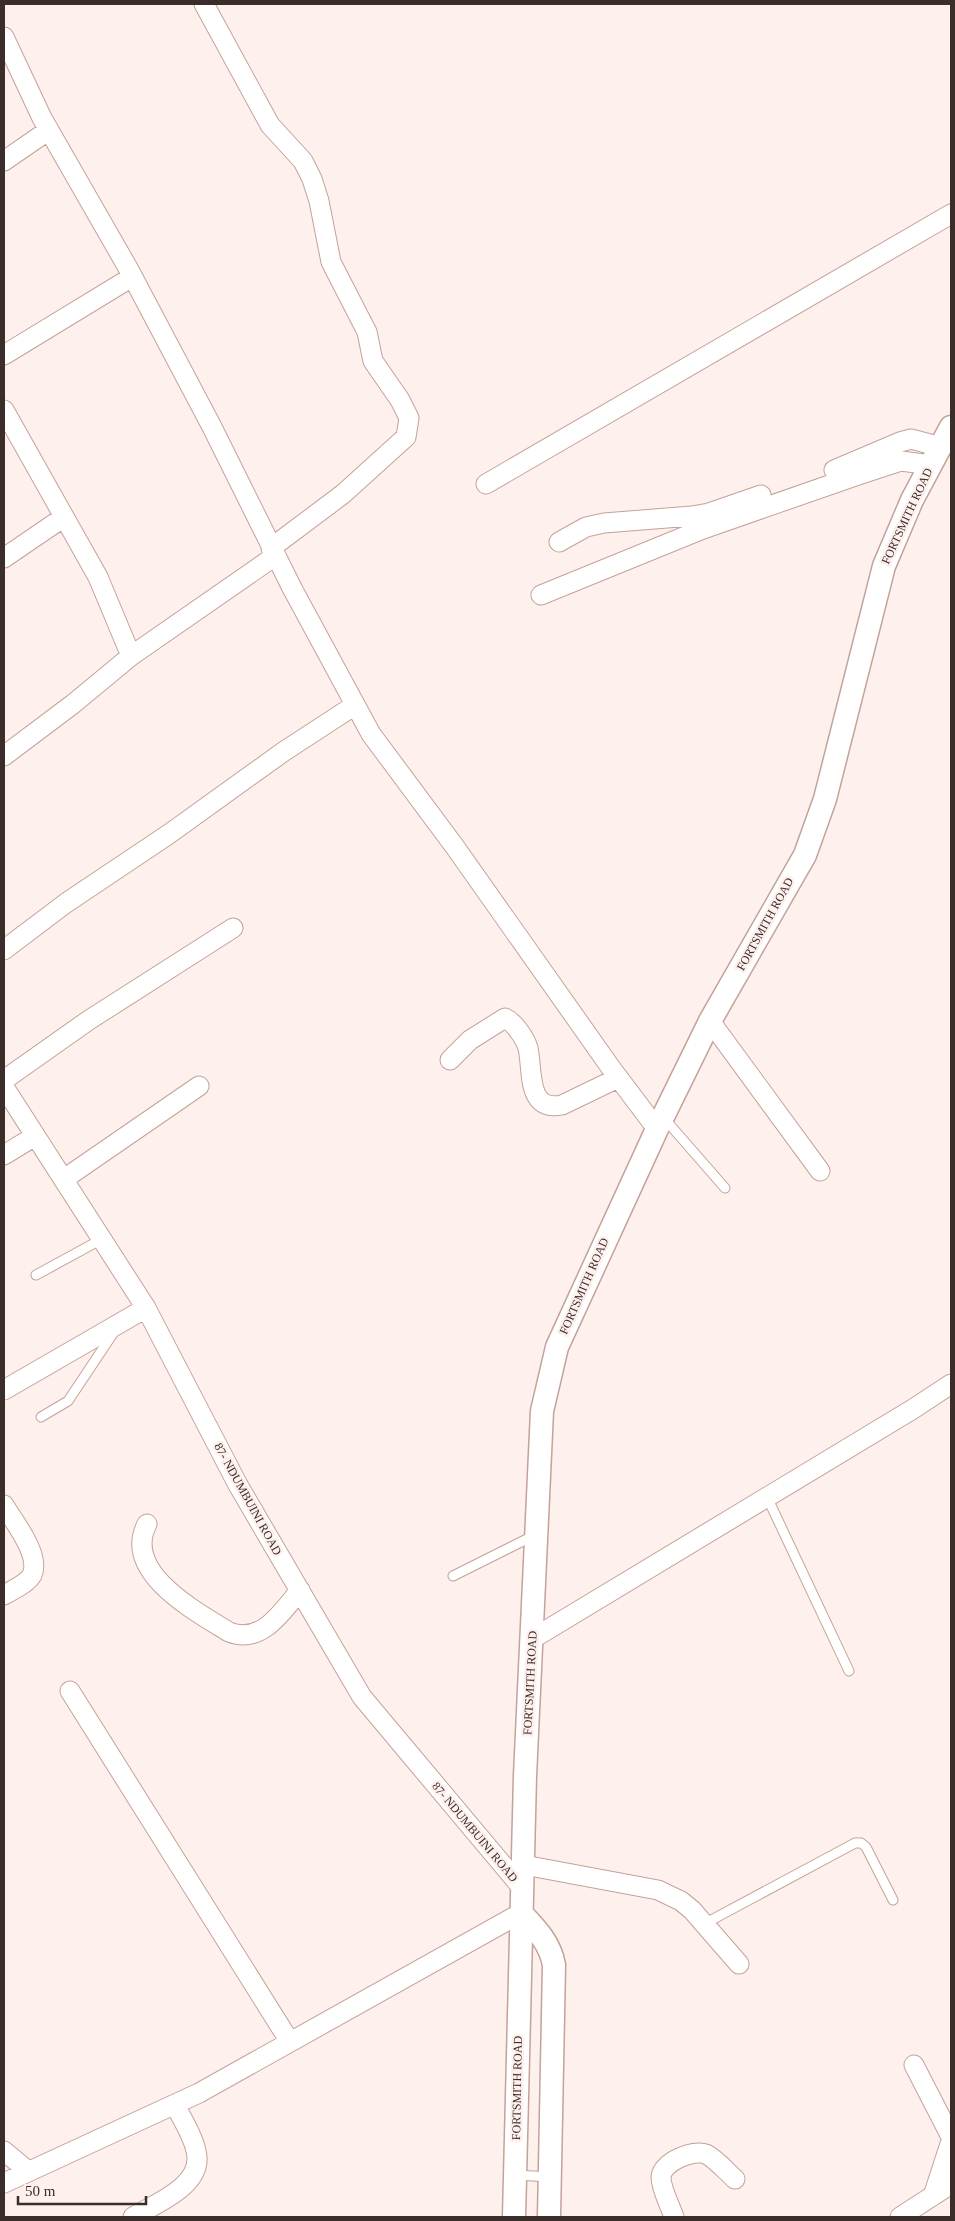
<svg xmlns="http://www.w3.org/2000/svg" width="955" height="2221" font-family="Georgia,serif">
<rect width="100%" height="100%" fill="#fef0ec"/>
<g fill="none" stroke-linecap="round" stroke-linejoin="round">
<defs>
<path id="service" d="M663,1117l62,71
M36,1275l66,-36
M41,1417l27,-16 46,-69
M767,1497l82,174
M453,1576l82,-41
M704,1924l151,-81h6l5,4 27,53
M516,2175l34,2"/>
<path id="minor" d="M204,4l66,121 33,36 9,18 7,22 12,61 36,70 6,29 27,39 9,18 -3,19 -63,57 -72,54
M4,37l38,81 86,150 84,159 80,161 79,146 84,113 156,221 46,61
M4,161l45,-31
M4,355l128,-78
M4,410l94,167 33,79
M834,470l66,-28 11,-3 30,8
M486,484l465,-270
M559,542l27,-15 18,-4 88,-7 17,-3 52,-18
M4,558l60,-41
M541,595l162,-66 158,-55 40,-13 30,4
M4,756l69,-52 58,-48 144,-100
M4,950l62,-47 103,-69 114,-82 72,-47
M710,1021l110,150
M450,1060l20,-20 35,-22c9,4 20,20 23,30 5,22 -2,64 34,57l56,-27
M4,1080l85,-60 144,-92
M4,1087l142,221 92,177 124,212 161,192
M4,1155l31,-19
M64,1179l135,-93
M4,1390l142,-82
M4,1505c10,17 37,50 28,70 -5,9 -20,15 -28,20
M147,1524c-25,48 48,87 82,108 32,13 53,-20 71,-42
M532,1639l381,-230 38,-25
M70,1691l220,351
M524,1865l134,25 23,11 11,9 47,54
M914,2065l37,72
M4,2151l24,20
M4,2183l195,-90 322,-180
M933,2196l18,-55
M133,2217c22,-13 72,-32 63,-66 -3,-16 -14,-32 -21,-46
M674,2217c-4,-12 -13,-28 -13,-40 1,-15 32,-28 45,-23 10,5 21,18 29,25
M900,2217l51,-33"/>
<path id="tertiary" d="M521,1913c16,17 29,30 33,52l-5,252
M514,2217l11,-441 17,-365 15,-64 100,-218 53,-108 95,-166 20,-56 59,-233 28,-66 39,-73"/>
</defs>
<use href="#service" stroke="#c4a299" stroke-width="11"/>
<use href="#minor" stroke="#c4a299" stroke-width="21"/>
<use href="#tertiary" stroke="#c4a299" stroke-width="25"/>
<use href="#service" stroke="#fff" stroke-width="9"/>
<use href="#minor" stroke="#fff" stroke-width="19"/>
<use href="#tertiary" stroke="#fff" stroke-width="22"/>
</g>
<g text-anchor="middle" stroke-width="5" stroke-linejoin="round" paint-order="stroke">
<g font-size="12" fill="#3b2d2a" stroke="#fef0ec">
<text transform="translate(907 516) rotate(-65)" y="4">FORTSMITH ROAD</text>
<text transform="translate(765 924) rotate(-61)" y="4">FORTSMITH ROAD</text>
<text transform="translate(584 1286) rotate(-66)" y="4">FORTSMITH ROAD</text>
<text transform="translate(248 1499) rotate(61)" y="4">87- NDUMBUINI ROAD</text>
<text transform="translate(530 1683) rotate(-87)" y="4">FORTSMITH ROAD</text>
<text transform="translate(475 1832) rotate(50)" y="4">87- NDUMBUINI ROAD</text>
<text transform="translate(517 2088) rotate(-89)" y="4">FORTSMITH ROAD</text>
</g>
</g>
<rect width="955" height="2221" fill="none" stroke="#3b2d2a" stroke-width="10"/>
<path d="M18 2196v8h128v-8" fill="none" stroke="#3b2d2a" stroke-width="2.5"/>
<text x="25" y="2196" font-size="15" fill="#3b2d2a" stroke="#fef0ec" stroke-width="4" paint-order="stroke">50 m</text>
</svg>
